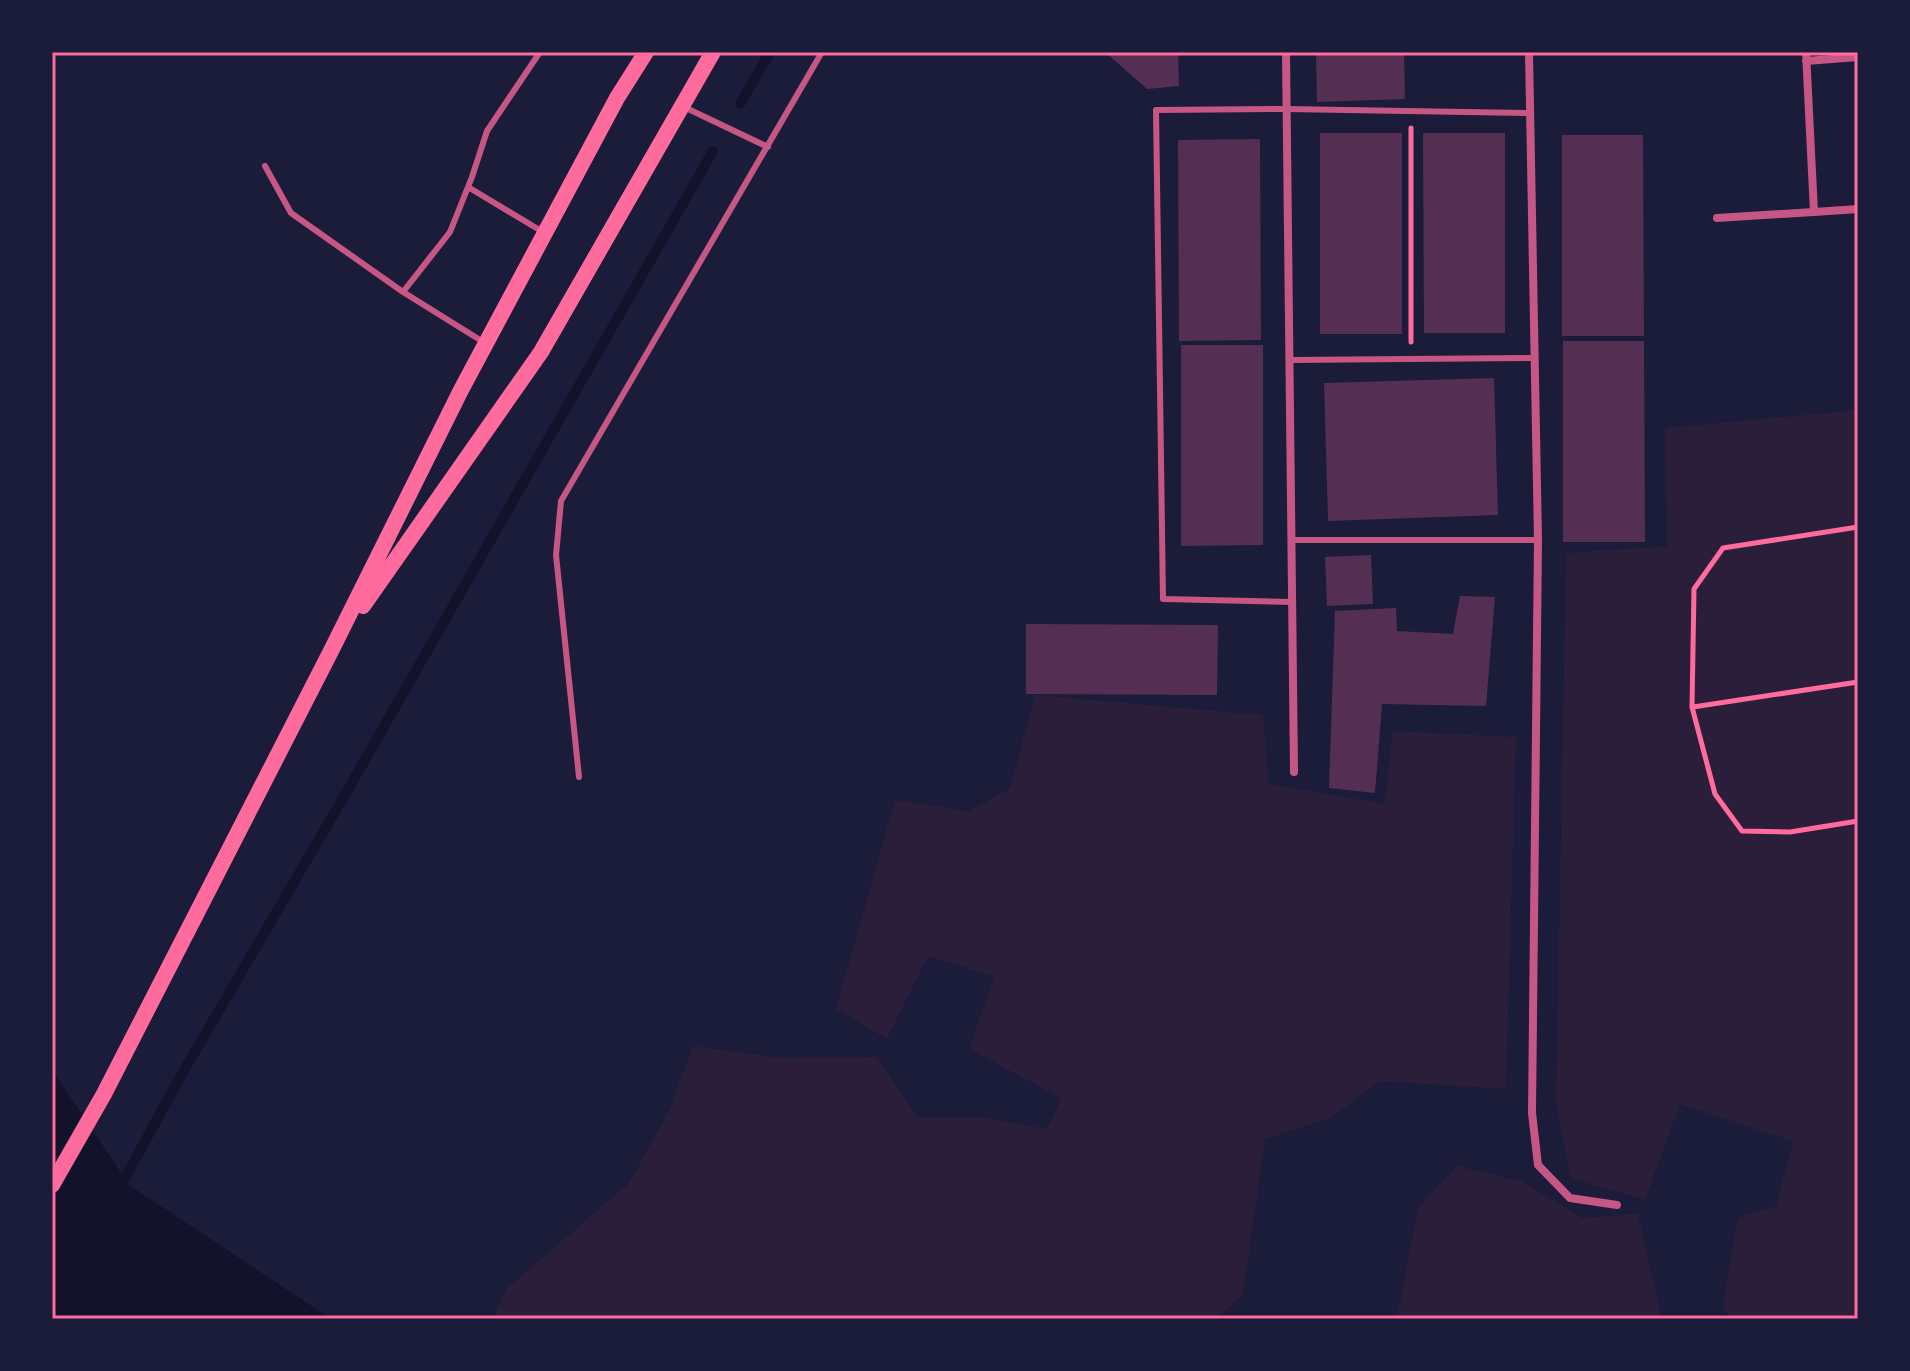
<svg xmlns="http://www.w3.org/2000/svg" width="1910" height="1371" font-family="'Exo 2',sans-serif">
<rect width="100%" height="100%" fill="#1b1b3a"/>
<path fill="#2a1e3b" d="M1858,410v909h-129l-6,-15 15,-86 38,-12 17,-65 -113,-37 -35,96 -75,-22 -14,-77 10,-548 101,-7 -2,-118z
M1035,695l228,20 6,69 116,20 8,-73 123,6 -10,352 -126,-8 -49,37 -66,21 -22,155 -26,25h-724l13,-30 123,-106 41,-74 23,-63 87,12 97,-1 40,60h63l67,12 14,-31 -92,-49 25,-73 -66,-20 -41,83 -51,-30 59,-209 73,11 42,-22z
M1457,1166l66,16 60,36 55,-4 24,105h-265l21,-112z"/>
<path fill="#12122b" d="M52,1070l77,115 202,134h-279z"/>
<g fill="none" stroke-linecap="round" stroke-linejoin="round">
<path stroke="#12122b" stroke-width="10" d="M740,104l30,-52
M118,1191l61,-112 171,-293 363,-635"/>
</g>
<path fill="#542f53" d="M1105,52h73l1,34 -32,3z
M1316,52h88l1,47 -88,3z
M1320,133h82v201h-82z
M1423,133h82v200h-81z
M1562,135h81l1,201h-82z
M1260,139l1,201 -82,1 -1,-201z
M1563,341h81l1,201h-82z
M1181,345h82v200l-82,1z
M1494,378l4,137 -170,6 -4,-138z
M1371,555l2,49 -46,2 -2,-49z
M1460,596l35,1 -9,109 -104,-2 -7,89 -46,-5 6,-177 61,-3 1,23 56,3z
M1026,624l192,1 -1,70 -191,-1z"/>
<g fill="none" stroke-linecap="round" stroke-linejoin="round">
<path stroke="#ff6b9d" stroke-width="5" d="M1411,342v-214
M1858,527l-135,21 -29,41 -2,118 23,87 27,37 48,1 68,-11
M1693,707l165,-25"/>
<path stroke="#c65784" stroke-width="6" d="M684,107l84,40
M265,166l26,47 112,79
M468,187l75,45
M485,343l-82,-51 47,-60 22,-55 15,-46 53,-79
M1289,360l245,-2
M1292,540h246
M1292,602l-129,-3 -7,-489 130,-1 244,4
M579,777l-23,-222 5,-54 261,-449"/>
<path stroke="#c65784" stroke-width="8" d="M1286,52l8,720
M1529,52l9,488 -6,573 6,52 32,33 47,7
M1806,52l8,160 44,-3
M1806,61l52,-4
M1717,218l97,-6"/>
<path stroke="#ff6b9d" stroke-width="16" d="M363,606l178,-254 172,-300
M52,1185l52,-91 228,-445 129,-259 156,-292 29,-46"/>
</g>
<rect width="1910" height="1371" fill="none" stroke="#1b1b3a" stroke-width="108"/>
<rect x="54" y="54" width="1802" height="1263" fill="none" stroke="#ff6b9d" stroke-width="3"/>
</svg>
